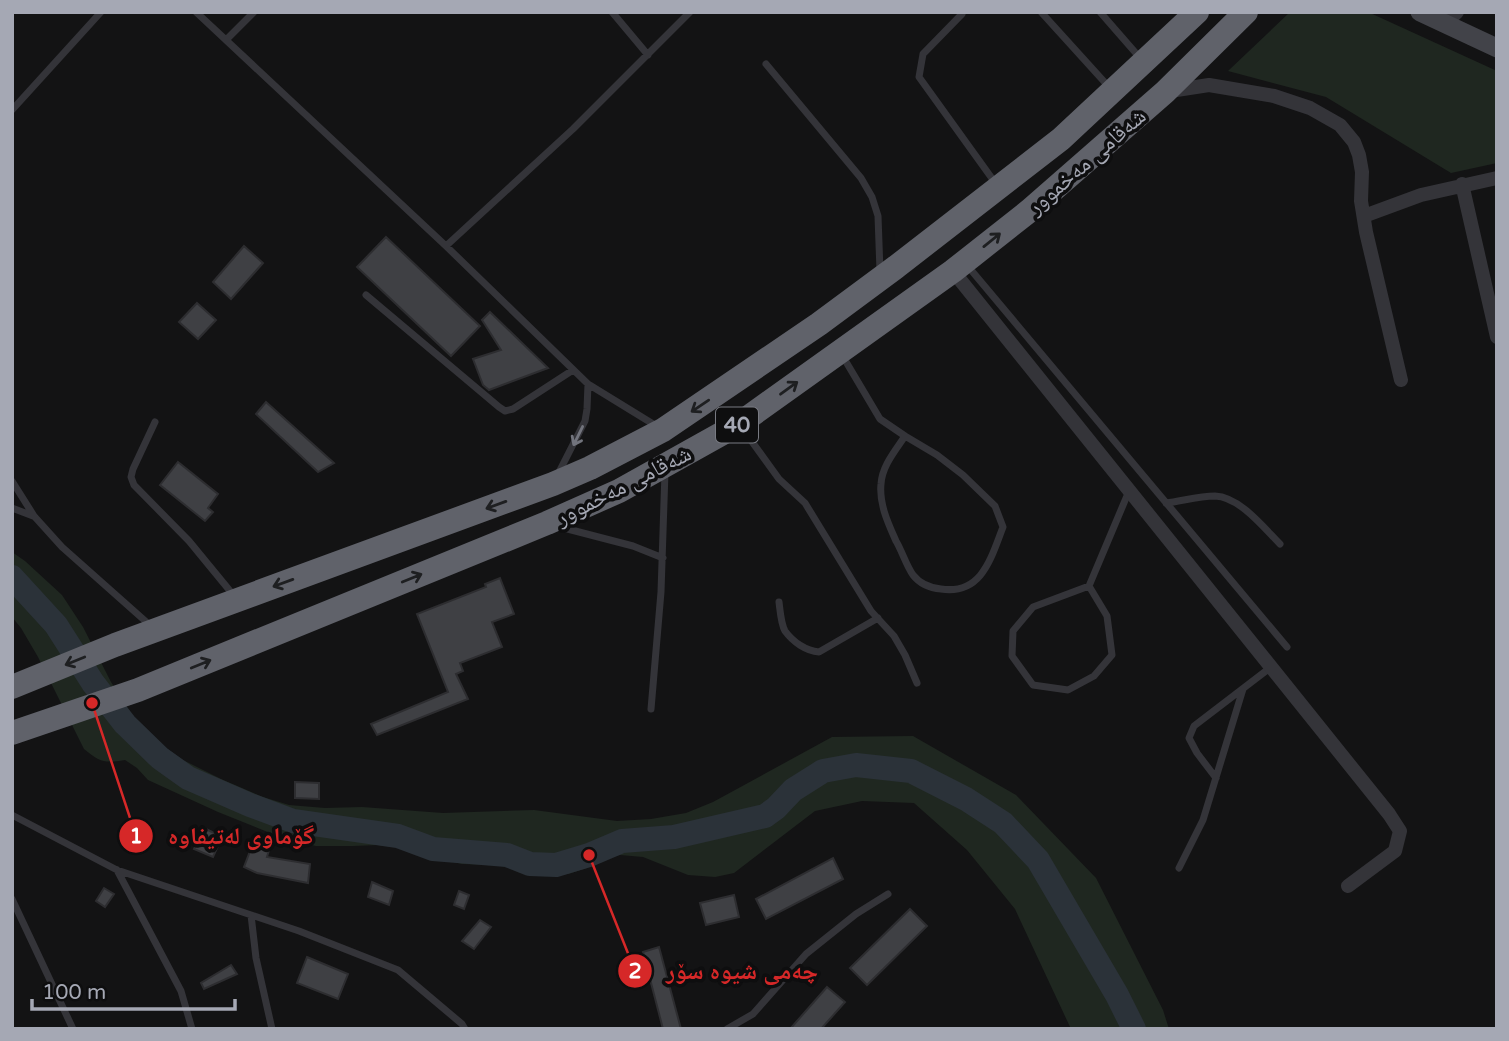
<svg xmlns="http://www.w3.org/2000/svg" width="1509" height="1041" font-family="'Varela Round','Noto Naskh Arabic',sans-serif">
<rect width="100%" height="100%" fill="#131314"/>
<path fill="#1f2720" d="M1290,12h78l129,59v92l-46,10 -125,-76 -98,-26z
M12,552l13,9 37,34 21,32 28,55 27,42 18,17 27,19 38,19 42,18 26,8 36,3 37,-1 81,6 91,-3 83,11 34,-2 35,-6 27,-11 119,-65 81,-1 103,59 80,83 67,132 6,19h-98l-56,-120 -48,-59 -53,-47 -52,-2 -47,10 -81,62 -19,4 -27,-2 -45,-18 -23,-2 -16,3 -17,10 -19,6 -26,2 -23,-7 -24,-4 -33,-1 -30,-7 -30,-9 -24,-3 -25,1h-37l-31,-7 -67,-27 -70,-32 -11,-12 -12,-8c-20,3 -24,3 -41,-11l-46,-92 -17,-29 -9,-11z"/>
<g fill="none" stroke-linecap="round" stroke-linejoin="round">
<path stroke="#2b3239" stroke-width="24" d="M12,577l44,48 37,58 32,41 35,34 28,20 62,27 43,16 105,15 35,13 74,6 23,9 26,1 33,-10 33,-14 52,-4 91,-21 11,-8 17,-18 30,-19 33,-6 55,6 55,28 37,24 35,37 79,135 17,34"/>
</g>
<path fill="#3f4044" stroke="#2d2d30" stroke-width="2" d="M386,237l94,89 -29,30 -94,-89z
M244,246l19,17 -32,36 -18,-17z
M197,303l19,17 -18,19 -19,-17z
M490,312l58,56 -59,22 -6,-5 -10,-26 28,-9 -19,-30z
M266,402l68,61 -16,9 -62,-58z
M178,462l40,32 -10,14 5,4 -8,9 -45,-36z
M500,578l14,36 -22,8 10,25 -42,16 3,8 -7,3 12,25 -91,36 -6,-11 77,-32 -31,-78 69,-27 -1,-3z
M295,782l24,1v16l-24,-1z
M204,828l18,9 -9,20 -19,-8z
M252,846l17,4 -2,7 43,7 -2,19 -51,-10 -13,-6z
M833,858l10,21 -77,40 -10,-20z
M372,882l21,9 -4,14 -21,-8z
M104,888l10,6 -9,13 -9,-6z
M459,891l10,4 -5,14 -10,-4z
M734,895l5,22 -33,8 -6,-22z
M910,909l17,17 -60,59 -17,-17z
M480,920l11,7 -17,22 -12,-8z
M659,947l22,82h-18l-20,-77z
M307,957l41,17 -10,25 -41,-16z
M231,965l6,9 -33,15 -3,-6z
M827,987l18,15 -24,27h-31z"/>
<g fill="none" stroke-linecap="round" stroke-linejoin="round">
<path stroke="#343439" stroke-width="7" d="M196,12l250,234 142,138 70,43
M612,12l36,43
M1041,12l68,75
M1100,12l41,47
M962,14l-39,40 -4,23 77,107
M226,40l28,-28
M766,64l95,114 11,19 6,19 2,55
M12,110l89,-98
M446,246l127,-117 117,-117
M966,264l321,383
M366,295l133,112 6,4 8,-2 60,-39
M842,355l38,64 25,17 32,19 26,20 32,31 8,21c-12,31 -21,68 -62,62 -11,-1 -21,-5 -28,-14 -7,-10 -11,-24 -17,-34 -8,-18 -17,-37 -15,-57 1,-18 14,-33 24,-48
M155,422l-22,47 -2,8 3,8 55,56 46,56
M742,428l37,51 26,24 66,108 23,25 11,19 12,28
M558,474l27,-53 2,-12 1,-25
M12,481l22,35 28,31 90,80
M1166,503c16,-2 33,-7 49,-7 25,1 49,32 65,48
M12,508l21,8
M556,526l77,20 30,12
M1089,586l-56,21 -20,24 -1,25 21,29 35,5 26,-14 18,-21 -5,-39 -18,-30 40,-95
M779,602c1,8 2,22 6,29 8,11 21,20 34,21l59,-34
M651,709l10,-117 4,-120
M1216,778l-19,-25 -8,-15 5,-12 77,-59
M12,815l105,55 182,61 99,39 64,54 3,5
M1179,868l24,-48 40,-131
M117,870l64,121 11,38
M12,899l61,130
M251,915l5,43 16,71
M727,1029l26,-15 53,-60 50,-40 32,-20"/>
<path stroke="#343439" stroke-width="14" d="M1445,23l12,-11
M1170,91l39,-6 65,11 36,12 30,17 14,17 5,13 3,17 -1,29 5,31 35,148
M1462,184l35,153
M1364,216l57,-21 76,-17
M953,271l436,543 11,17 -5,20 -47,35"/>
<path stroke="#424349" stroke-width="19" d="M1420,12l77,36"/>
<path stroke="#60626a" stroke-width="24" d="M12,687l103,-42 438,-161 37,-16 73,-38 156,-106 77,-57 165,-128 136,-127
M12,733l126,-43 409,-167 72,-32 120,-67 214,-153 76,-60 136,-119 81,-80"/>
</g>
<defs><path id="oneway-shaft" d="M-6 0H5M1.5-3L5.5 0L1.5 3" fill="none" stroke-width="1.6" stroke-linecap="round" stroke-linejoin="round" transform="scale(1.75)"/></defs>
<g stroke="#1e1f21">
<use href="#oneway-shaft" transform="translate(992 240) rotate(-39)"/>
<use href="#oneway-shaft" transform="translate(789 388) rotate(-36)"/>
<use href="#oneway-shaft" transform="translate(700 406) rotate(146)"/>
<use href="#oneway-shaft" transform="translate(496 505) rotate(160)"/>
<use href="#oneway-shaft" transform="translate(412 578) rotate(-22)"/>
<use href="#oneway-shaft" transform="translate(283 583) rotate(160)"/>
<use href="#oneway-shaft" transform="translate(75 661) rotate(158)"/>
<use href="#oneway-shaft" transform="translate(201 664) rotate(-22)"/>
</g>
<use stroke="#72747d" href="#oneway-shaft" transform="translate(578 436) rotate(116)"/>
<g text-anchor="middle" stroke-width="7" stroke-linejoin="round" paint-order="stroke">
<rect fill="#0e0e0f" stroke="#787a82" stroke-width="2" x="716" y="407.5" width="42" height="35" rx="5"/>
<g font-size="21" font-weight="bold" fill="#a5a8b4">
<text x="737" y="432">40</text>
</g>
<g font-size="23" fill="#a5a8b4" stroke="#0e0e0f">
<text transform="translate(1086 161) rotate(-41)" y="8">شەقامی مەخموور</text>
<text transform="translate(623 485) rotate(-27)" y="8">شەقامی مەخموور</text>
</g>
</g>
<path fill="none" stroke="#d62828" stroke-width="2.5" d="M92 703L136 836M589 855L635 971"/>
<g fill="#d62828" stroke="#0e0e0f" stroke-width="2.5">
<circle cx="92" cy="703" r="7"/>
<circle cx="589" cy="855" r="7"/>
<circle cx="136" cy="836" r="18"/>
<circle cx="635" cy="971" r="18"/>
</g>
<g font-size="21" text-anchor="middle" font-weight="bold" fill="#fff">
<text x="136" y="843">1</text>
<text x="635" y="978">2</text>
</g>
<g font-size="24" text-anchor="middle" font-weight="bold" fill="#d62828" stroke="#0e0e0f" stroke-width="7" stroke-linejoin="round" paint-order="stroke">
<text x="241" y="844">گۆماوی له‌تیفاوه‌</text>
<text x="742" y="979">چەمی شیوە سۆر</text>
</g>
<rect width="1509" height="1041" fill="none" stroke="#a5a8b4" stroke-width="28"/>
<path d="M32 999v10h203v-10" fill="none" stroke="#a5a8b4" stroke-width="3.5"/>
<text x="42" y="999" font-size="21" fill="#a5a8b4" stroke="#0e0e0f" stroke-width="5" paint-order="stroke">100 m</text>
</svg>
